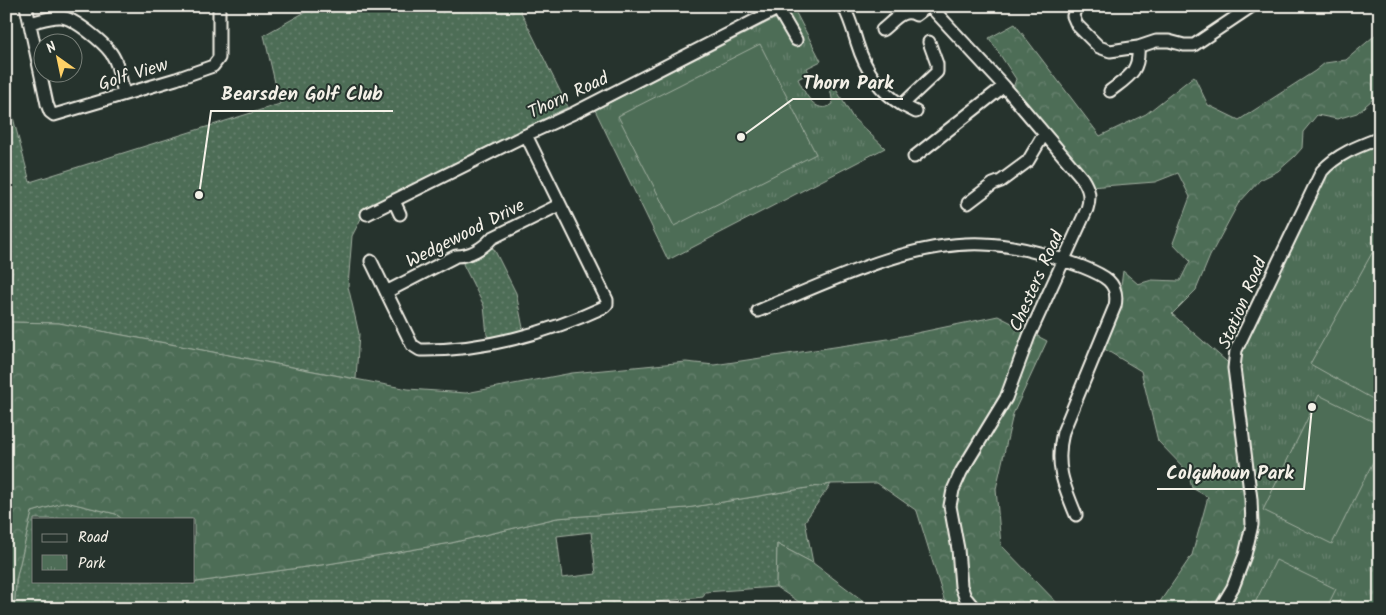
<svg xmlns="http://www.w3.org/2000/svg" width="1386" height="615" font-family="Kalam,sans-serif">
<defs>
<pattern id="grass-dots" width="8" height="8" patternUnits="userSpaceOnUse" patternTransform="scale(1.25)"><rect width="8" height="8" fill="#4e6d57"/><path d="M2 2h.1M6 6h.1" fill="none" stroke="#68826f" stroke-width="1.8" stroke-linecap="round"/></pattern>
<pattern id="forest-crowns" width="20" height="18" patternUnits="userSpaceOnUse" patternTransform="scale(1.25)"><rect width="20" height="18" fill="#4e6d57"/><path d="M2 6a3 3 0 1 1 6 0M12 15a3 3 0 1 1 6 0" fill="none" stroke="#68826f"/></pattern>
<pattern id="park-tufts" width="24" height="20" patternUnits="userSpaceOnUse" patternTransform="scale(1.25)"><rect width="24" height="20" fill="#4e6d57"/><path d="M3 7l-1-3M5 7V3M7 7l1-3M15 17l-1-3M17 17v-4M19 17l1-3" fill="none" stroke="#68826f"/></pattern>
</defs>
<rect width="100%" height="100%" fill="#26332d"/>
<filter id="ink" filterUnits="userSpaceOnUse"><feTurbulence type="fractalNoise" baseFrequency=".02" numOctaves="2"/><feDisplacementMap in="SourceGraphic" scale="10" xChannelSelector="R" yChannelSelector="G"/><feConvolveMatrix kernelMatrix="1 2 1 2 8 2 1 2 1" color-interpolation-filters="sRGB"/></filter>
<g filter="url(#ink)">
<path fill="url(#grass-dots)" stroke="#a1afa0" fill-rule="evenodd" d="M316,6h202l50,101 -201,100 -15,29 -4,50 11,48 -3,45 -297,-56 -53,-1v-231l24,91 250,-78 -16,-69z
M491,248l3,1 22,44 7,35 -3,3 -30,8 -3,-4 -3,-29 -21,-42 2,-4z
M831,484l-26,37 8,42 -36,-19 -1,43 -71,5 -2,5 -111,12h-578l3,-33 15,-64 34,-10 50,12 6,5h-88v62h145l3,3 146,-20 123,-21 106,-25 130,-10zM591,532l5,42 -34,4 -5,-42z"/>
<path fill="url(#forest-crowns)" stroke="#a1afa0" d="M1015,24l85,112 46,-22 48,-38 14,29 31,15 76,-49 10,-8 21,-3 34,-29v62l-23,20 -20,6 -20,-4 -14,17 -1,16 -8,9 -16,14 -18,9 -22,24 -28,52 -14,34 -24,24 62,54 14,76 11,79 -39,86h-65l37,-54 16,-58 -16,-9 -4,-16 -30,-31 -17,-70 -40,-24 18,-47 4,-29 15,13 14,-4 28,1 10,-20 -17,-18 17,-46 -12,-24 -23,9 -65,5 -79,-93 5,-15 -27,-41z
M998,316l49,25 -34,73 -17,75 5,56 62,64h-116l-30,-98 -40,-28 -46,1 -144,24 -130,10 -106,25 -123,21 -146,20 -3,-3h15v-62h-72l-6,-5 -50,-12 -34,10 -16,68 -2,29h-8v-287l53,1 349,66 58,4 106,-20 114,-11 28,3 174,-26z
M777,544l36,19 61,46h-64l-34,-22z"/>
<path fill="url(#park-tufts)" stroke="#a1afa0" d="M794,9l27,52 -14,7 2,5 -11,6c6,12 17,38 35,25l-3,-16 4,-2 19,32 32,30 -217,112 -73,-150z
M1380,143v466h-151l13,-25 17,-61 -20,-154 4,-22 75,-164 20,-22z"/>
<path fill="#4e6d57" stroke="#a1afa0" d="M760,44l56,110 -142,72 -56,-110z
M1372,253l8,4v146l-70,-39z
M1319,395l61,30v23l-48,96 -69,-34z
M1276,560l60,29 -10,20h-74z
M1340,600l19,9h-23z"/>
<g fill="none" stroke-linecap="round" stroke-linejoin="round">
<defs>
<path id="minor" d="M26,6l21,98 3,8 4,3 122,-36 37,-13 6,-8v-52
M843,6c7,12 10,24 14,37 8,26 22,48 45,62l35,-33v-8l-8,-22
M930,6l74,80 78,92c7,11 9,18 5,31l-58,127 -23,62 -45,74 -8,18 -3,16 8,43 3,37 4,11 10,12
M1076,6l-3,10 4,9 22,22 11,4 28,-4 18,-6h13l15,4h10l58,-39
M778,9l18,31
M30,23c9,-2 21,-7 31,-6 13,1 42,25 50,36 8,11 10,29 13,41
M882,30c11,-8 20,-23 34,-15l12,-9
M1110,91c18,-14 30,-19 28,-44
M902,105l14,7
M914,157l90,-71
M394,201l6,13
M968,203l25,-19 8,-3 27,-20 16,-27
M367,214l159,-79 48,-22 209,-107
M371,261l41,84 8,5c62,1 128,-17 184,-43l3,-3v-4l-81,-165
M386,292l70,-36c14,0 27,-8 36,-18l67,-33
M758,311c68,-28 151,-70 225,-67 35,1 68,11 100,23 20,8 37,15 32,39l-52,126c-8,33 0,52 13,83
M1220,609l13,-22 12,-32 7,-30 -1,-26 -17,-131 2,-18 86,-179c15,-17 37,-25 58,-33"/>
</defs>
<use href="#minor" stroke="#f4f1e8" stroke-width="15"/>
<use href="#minor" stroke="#26332d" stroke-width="11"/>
</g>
</g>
<g text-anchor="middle" stroke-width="4" stroke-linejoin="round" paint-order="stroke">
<g font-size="18" fill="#f4f1e8" stroke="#26332d">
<text transform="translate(133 74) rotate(-17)" y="6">Golf View</text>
<text transform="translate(568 95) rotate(-25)" y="6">Thorn Road</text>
<text transform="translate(465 233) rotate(-27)" y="6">Wedgewood Drive</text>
<text transform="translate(1036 281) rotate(-66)" y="6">Chesters Road</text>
<text transform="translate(1242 303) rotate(-67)" y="6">Station Road</text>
</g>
</g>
<path fill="none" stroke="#f4f1e8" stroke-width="2" d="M741 137L793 99H903M199 195L211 111H393M1312 407L1304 489H1157"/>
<g fill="#f4f1e8" stroke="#26332d" stroke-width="2">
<circle cx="741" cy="137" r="5"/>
<circle cx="199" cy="195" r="5"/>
<circle cx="1312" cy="407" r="5"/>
</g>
<g font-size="19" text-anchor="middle" font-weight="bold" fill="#f4f1e8" stroke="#26332d" stroke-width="4" stroke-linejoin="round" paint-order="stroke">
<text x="848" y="89">Thorn Park</text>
<text x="302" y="100">Bearsden Golf Club</text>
<text x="1230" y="479">Colquhoun Park</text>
</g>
<rect width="1386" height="615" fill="none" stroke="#26332d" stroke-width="25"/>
<rect x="12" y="12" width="1361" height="590" fill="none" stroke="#f4f1e8" stroke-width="2" filter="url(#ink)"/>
<rect x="32" y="518" width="162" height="65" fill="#26332d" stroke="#787f78"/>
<rect x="42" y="534" width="25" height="8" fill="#26332d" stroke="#787f78"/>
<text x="78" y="542" font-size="15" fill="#f4f1e8">Road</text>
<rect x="42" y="555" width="25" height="15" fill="url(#park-tufts)" stroke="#787f78"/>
<text x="78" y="568" font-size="15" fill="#f4f1e8">Park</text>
<g transform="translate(58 58) rotate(327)"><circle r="24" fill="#26332d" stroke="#787f78"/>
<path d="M0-4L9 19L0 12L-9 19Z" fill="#ffd166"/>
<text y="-8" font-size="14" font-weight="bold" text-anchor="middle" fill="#f4f1e8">N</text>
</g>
</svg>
